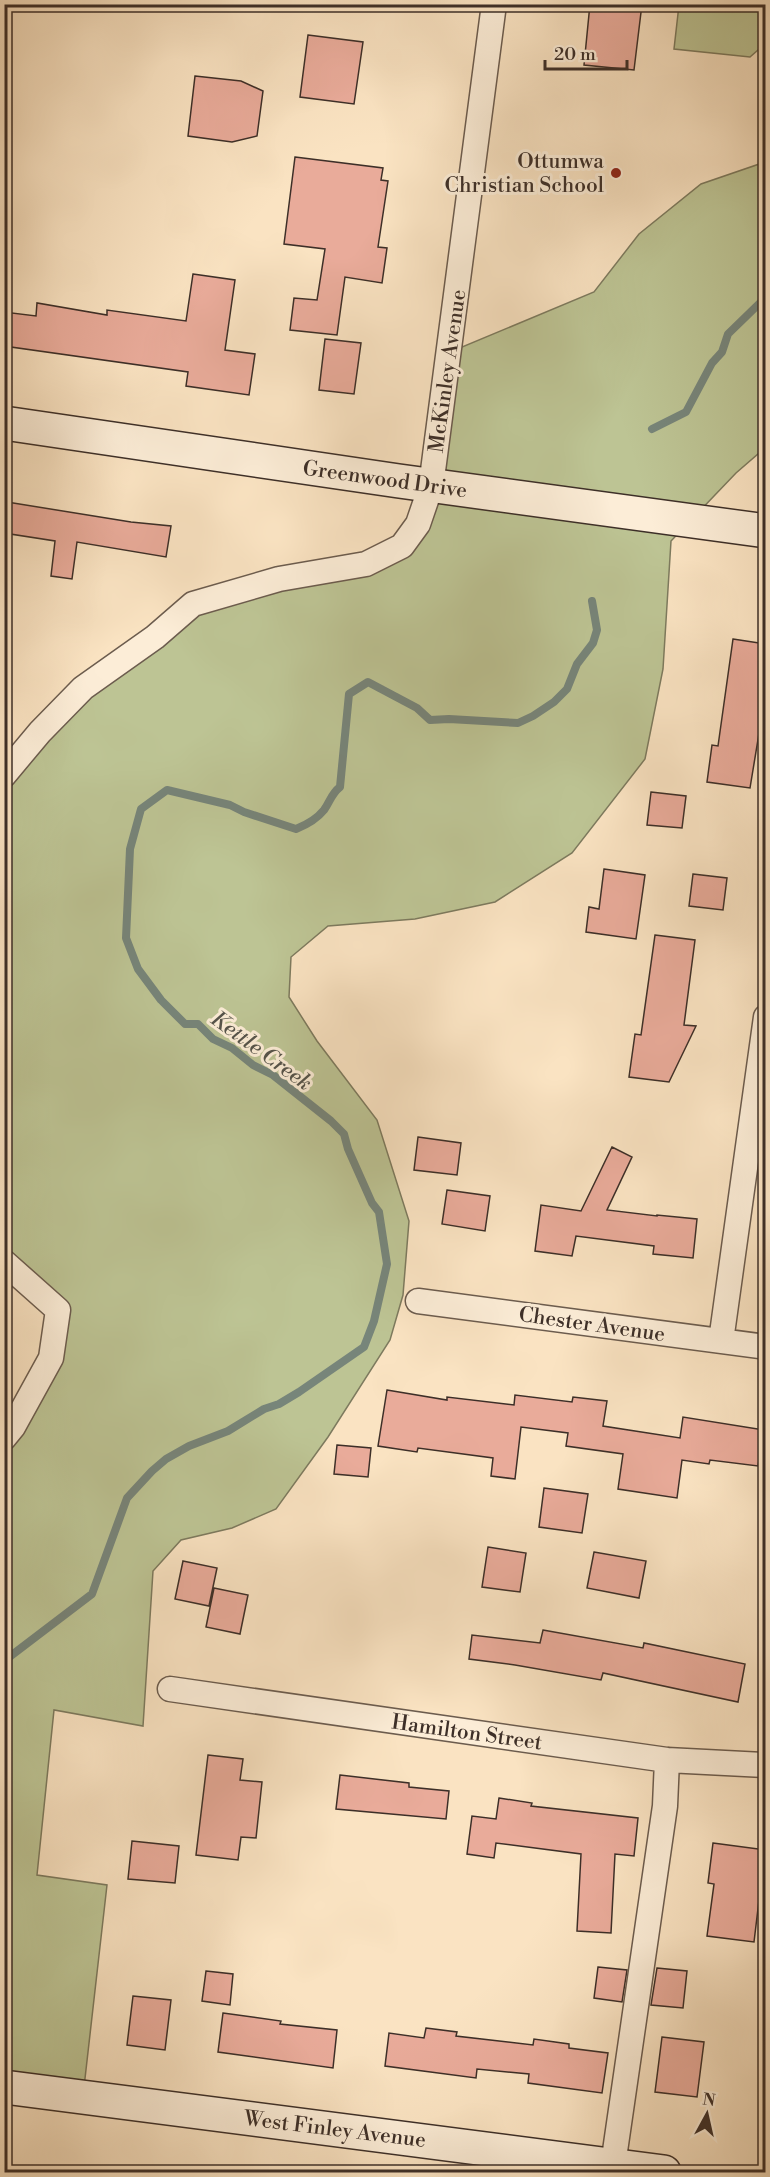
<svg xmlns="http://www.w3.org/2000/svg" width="770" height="2177" font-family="'Libre Bodoni',serif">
<rect width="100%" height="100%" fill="#fae3c2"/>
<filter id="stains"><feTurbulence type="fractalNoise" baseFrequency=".00333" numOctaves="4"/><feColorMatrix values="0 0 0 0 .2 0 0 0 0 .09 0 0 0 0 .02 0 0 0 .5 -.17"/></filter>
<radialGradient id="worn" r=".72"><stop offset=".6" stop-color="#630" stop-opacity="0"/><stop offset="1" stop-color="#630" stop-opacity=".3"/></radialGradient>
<path fill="#bdc494" stroke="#7d7a5e" stroke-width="1.5" d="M679,5h86v39l-15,13 -76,-8z
M765,162v286l-29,25 -65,68 -8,128 -18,90 -73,94 -77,49 -80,17 -87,7 -37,31 -2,40 28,44 60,79 32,101 -6,74 -13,45 -62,97 -52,72 -44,19 -51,12 -28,31 -10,155 -89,-16 -17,165 70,10 -24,211 -78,-9 -1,-649 54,-128 -53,-48 -1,-487 189,-171 173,-40 52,-40 32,-172 144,-60 45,-58 62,-50z"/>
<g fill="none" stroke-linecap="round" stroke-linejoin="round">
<path stroke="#77857a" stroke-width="8" d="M652,429l34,-17 26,-49 10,-11 6,-18 38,-37
M4,1661l88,-67 35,-96 25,-27 14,-12 23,-13 39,-15 36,-22 15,-5 20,-12 65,-45 10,-26 13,-57 -8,-52 -7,-9 -24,-54 -4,-15 -13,-13 -58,-46 -20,-10 -21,-17 -19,-9 -15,-15h-13l-24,-24 -23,-31 -12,-31 4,-89 11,-40 26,-19 63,15 14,7 52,17c10,-4 20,-9 28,-19 6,-8 7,-16 16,-23l9,-93 19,-12 49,26 13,12 19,-1 69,4 15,-7 21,-14 13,-13 10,-25 16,-21 4,-13 -5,-29"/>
</g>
<path fill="#e9ab9a" stroke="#3d2f28" stroke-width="1.5" d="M590,4h52l-8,66 -50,-5z
M308,35l55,7 -9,62 -54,-7z
M195,76l46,5 22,10 -6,45 -25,6 -44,-6z
M295,157l88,11 -2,12 7,1 -10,66 9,1 -5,35 -37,-6 -8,58 -47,-5 4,-32 23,2 8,-51 -41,-5z
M193,274l42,6 -10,70 30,4 -6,41 -63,-9 2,-14 -184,-26v-34l32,4 1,-13 70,12v-5l79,11z
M325,339l36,4 -7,51 -35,-4z
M7,502l124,20 40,4 -5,31 -89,-15 -5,37 -21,-3 4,-35 -51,-8z
M733,639l32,5v53l-15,91 -43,-6 5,-37 6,1z
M651,792l35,4 -4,32 -35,-3z
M604,869l41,6 -9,64 -50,-7 3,-25 10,2z
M693,874l34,4 -4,32 -34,-4z
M655,935l40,5 -11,85 12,1 -27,56 -40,-5 6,-43 6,1z
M418,1137l43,6 -4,32 -43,-5z
M612,1147l20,10 -25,53 50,6v-1l40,4 -4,39 -40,-4 1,-8 -78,-10 -4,20 -37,-5 6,-46 40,6z
M447,1190l43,6 -5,35 -43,-7z
M387,1390l60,10v-3l67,8 1,-10 57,7 1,-5 34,4 -4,25 77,12 3,-21 81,13 -6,36 -48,-6 -1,4 -27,-4 -5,38 -59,-9 5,-35 -57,-8 2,-13 -47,-6 -6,52 -24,-3 2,-18 -75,-10 -1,4 -39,-6z
M337,1445l34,3 -3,29 -34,-3z
M544,1488l44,6 -6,39 -43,-6z
M488,1547l38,6 -6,39 -38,-5z
M594,1552l52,9 -7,37 -52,-10z
M183,1561l34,7 -8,38 -34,-7z
M214,1588l34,7 -8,39 -34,-7z
M543,1630l100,18 1,-5 101,21 -7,38 -135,-29 -2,7 -86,-15 -46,-6 3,-24 68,8z
M208,1755l35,4 -3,21 22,2 -6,56 -15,-1 -3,23 -42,-5z
M340,1775l69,8v4l40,4 -3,28 -110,-10z
M499,1798l33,5 -1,3 107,12 -4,38 -19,-2 -4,79 -34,-2 4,-77 -85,-11 -2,15 -27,-4 5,-38 24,3z
M132,1841l47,5 -4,37 -47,-4z
M713,1843l52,7 -11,92 -47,-6 7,-52 -6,-1z
M598,1967l29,3 -5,32 -28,-4z
M657,1968l30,3 -4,37 -32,-3z
M206,1971l27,3 -3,31 -28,-4z
M133,1996l38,4 -6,50 -38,-5z
M223,2013l58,8 -1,3 57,6 -4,38 -115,-16z
M426,2028l31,4 -1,4 77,9 1,-6 35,5v4l39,5 -6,40 -74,-10 1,-9 -52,-5 -1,9 -91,-12 4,-33 35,5z
M662,2037l42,5 -7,55 -42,-5z"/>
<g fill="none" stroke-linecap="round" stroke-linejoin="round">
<defs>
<path id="street" d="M4,775l36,-43 43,-44 72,-51 38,-33 86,-25 87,-15 36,-18 16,-22 13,-38 63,-482
M4,1262l54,48 -7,48 -38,69 -9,11
M418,1301l348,46
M721,1341l45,-324
M170,1689l497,71 99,5
M613,2165l52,-359 2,-46"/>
<path id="secondary" d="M4,423l395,58 367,50
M4,2087l660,85"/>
</defs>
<use href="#street" stroke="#6c5c4e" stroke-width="27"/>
<use href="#secondary" stroke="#3d2f28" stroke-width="36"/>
<use href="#street" stroke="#fcedd7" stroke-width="24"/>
<use href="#secondary" stroke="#fcedd7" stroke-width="33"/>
</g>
<circle fill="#8f2418" stroke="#fcedd7" stroke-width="2" cx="616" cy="173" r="6"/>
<g text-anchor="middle" stroke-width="6" stroke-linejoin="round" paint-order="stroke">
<g font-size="21" fill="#3d2f28" stroke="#fcedd7" text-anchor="end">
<text x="604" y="168">Ottumwa<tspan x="604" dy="24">Christian School</tspan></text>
</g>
<g font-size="21" fill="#3d2f28" stroke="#fcedd7">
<text transform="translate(447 371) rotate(-82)" y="7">McKinley Avenue</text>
<text transform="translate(385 479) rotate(8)" y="7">Greenwood Drive</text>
<text transform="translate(592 1324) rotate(8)" y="7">Chester Avenue</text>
<text transform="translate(467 1732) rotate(8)" y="7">Hamilton Street</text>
<text transform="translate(335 2129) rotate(7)" y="7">West Finley Avenue</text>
</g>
<g font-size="22" font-style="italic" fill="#55534a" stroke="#fcedd7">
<text transform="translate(262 1050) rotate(36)" y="8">Kettle Creek</text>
</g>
</g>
<rect width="770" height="2177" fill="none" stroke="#fae3c2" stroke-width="24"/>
<rect x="6" y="6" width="758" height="2165" fill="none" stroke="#3d2f28" stroke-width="3"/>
<rect x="12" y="12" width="746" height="2153" fill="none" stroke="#3d2f28" stroke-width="1.5"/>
<g transform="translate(707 2114) rotate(8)" stroke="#fcedd7" stroke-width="4.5" paint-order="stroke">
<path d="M0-4.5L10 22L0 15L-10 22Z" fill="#3d2f28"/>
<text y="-9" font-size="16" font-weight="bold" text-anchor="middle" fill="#3d2f28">N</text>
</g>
<path d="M545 60v9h82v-9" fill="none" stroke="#3d2f28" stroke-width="3"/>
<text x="554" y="60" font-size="18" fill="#3d2f28" stroke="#fcedd7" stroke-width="4.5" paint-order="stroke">20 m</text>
<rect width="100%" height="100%" filter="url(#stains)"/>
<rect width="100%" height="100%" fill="url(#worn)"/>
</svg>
